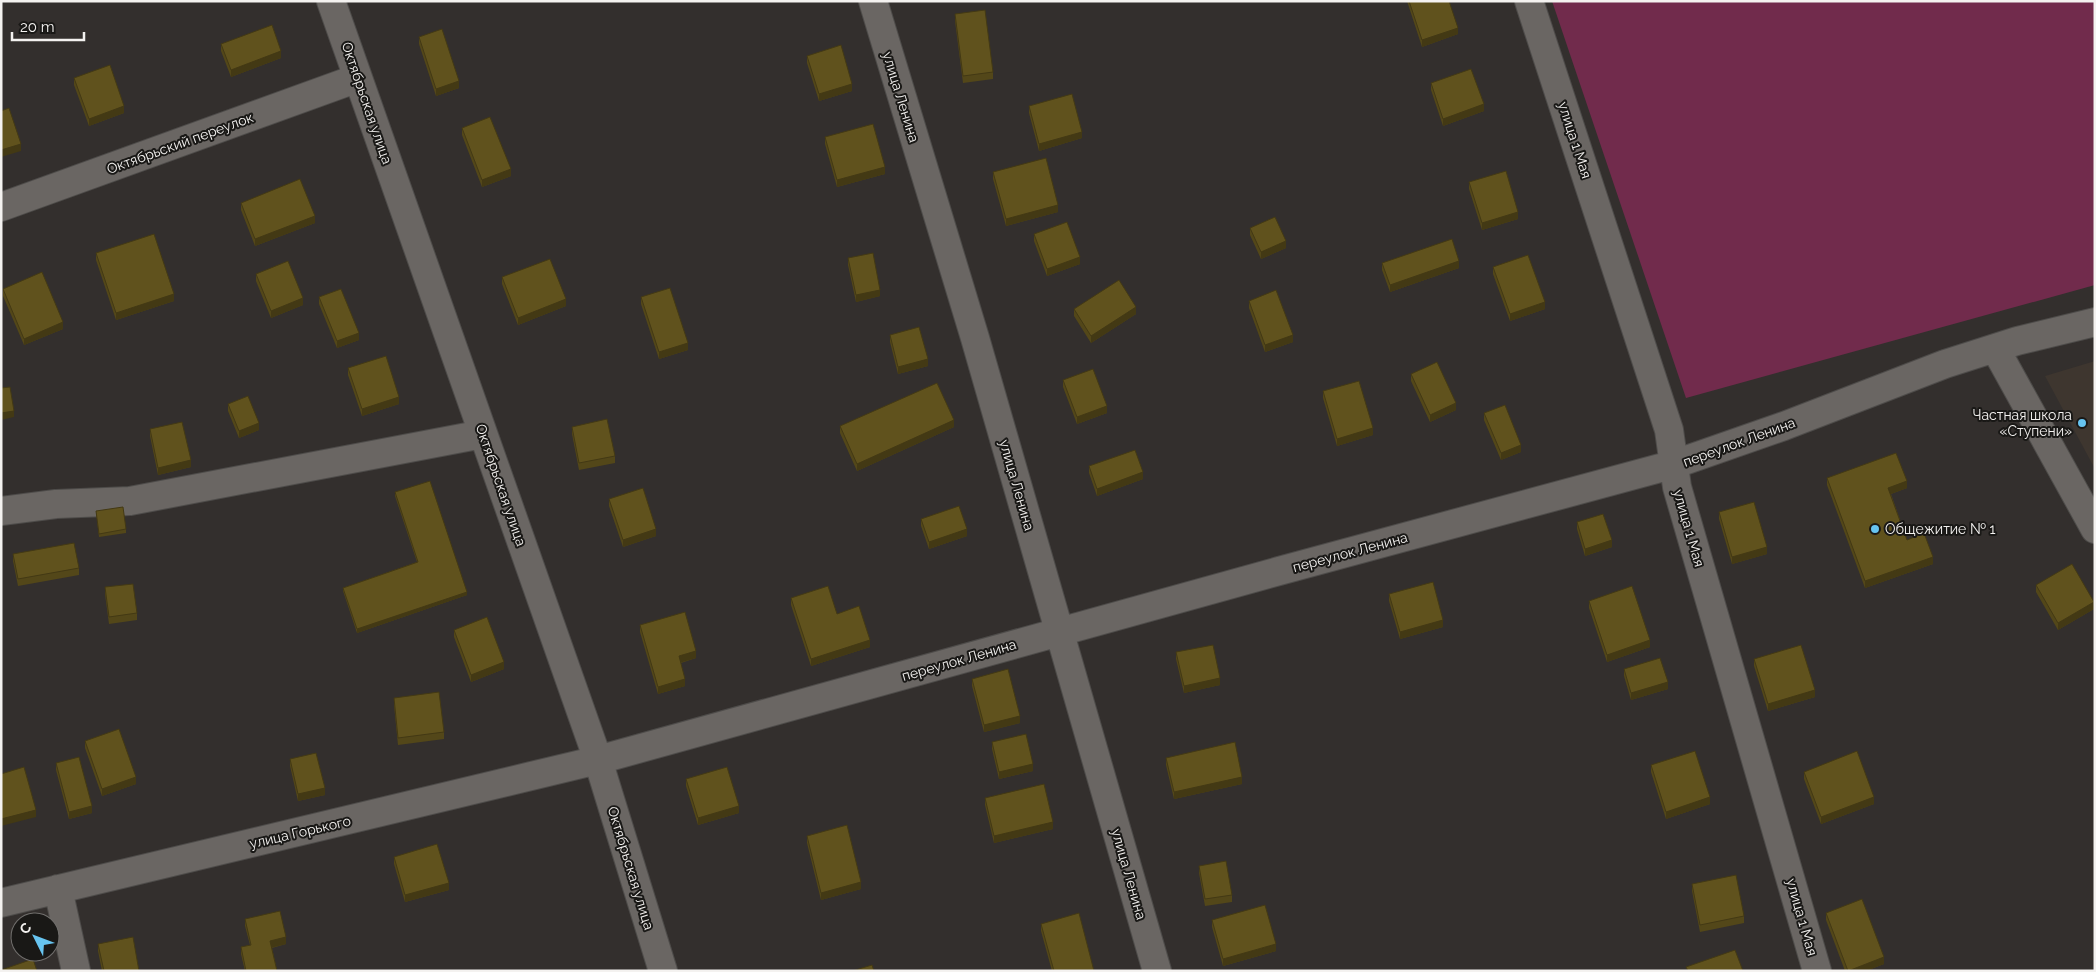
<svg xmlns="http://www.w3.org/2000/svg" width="2096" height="972" font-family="Raleway,sans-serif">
<rect width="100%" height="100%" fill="#332f2d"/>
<path fill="#3e362f" d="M2095,361v108l-50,-93z"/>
<path fill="#712b4c" d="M1552,1h543v284l-409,113z"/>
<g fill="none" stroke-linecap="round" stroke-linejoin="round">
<defs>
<path id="minor" d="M331,1l267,759 65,211
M873,1l102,337 182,633
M1529,1l140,429 8,57 140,484
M1,207l357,-129
M1995,348l100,181
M1,511l55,-7 74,-3 353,-67
M58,889l18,82
M1,903l597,-143 681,-189 396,-107 109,-38 161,-62 72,-23 78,-19"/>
</defs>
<use href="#minor" stroke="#4e4c4a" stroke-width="30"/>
<use href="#minor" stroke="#6a6663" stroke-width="28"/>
</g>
<path fill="#534719" d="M1407,1h42l9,33 -36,13z
M955,14l38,58v7l-30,4 -8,-62z
M419,37l40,51 -23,8 -17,-52z
M221,44l60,14 -50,19 -10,-26z
M807,56l45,35 -33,10 -12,-38z
M74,78l50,35 -35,13 -15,-41z
M1431,83l53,28 -41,15 -12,-36z
M1029,106l53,32 -43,13 -10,-38z
M462,128l49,48 -29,11 -20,-52z
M825,137l60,37 -48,13 -12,-43z
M993,172l65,40 -52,14 -13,-47z
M1469,182l49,37 -36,11 -13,-41z
M241,203l74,20 -60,23 -14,-36z
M1250,228l36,20 -25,11 -11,-24z
M1034,234l46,30 -33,12 -13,-35z
M96,253l78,48 -58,19 -20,-60z
M848,258l32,38 -24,6 -8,-37z
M1382,263l77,5 -69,24 -8,-22z
M1493,267l52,42 -35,12 -17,-47z
M256,274l47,31 -32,13 -15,-37z
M502,277l64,29 -48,19 -16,-41z
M3,289l60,40 -39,16 -21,-49z
M319,297l40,43 -22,8 -18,-44z
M641,297l47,53 -29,9 -18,-55z
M1249,301l44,41 -28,10 -16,-44z
M1074,309l62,5 -45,29 -17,-27z
M890,335l38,31 -30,8 -8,-32z
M348,368l51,36 -37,12 -14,-41z
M1411,374l45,36 -26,12 -19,-41z
M1063,380l44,33 -30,11 -14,-37z
M1323,391l50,44 -36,11 -14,-48z
M228,404l31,26 -20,8 -11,-27z
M1484,413l37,39 -20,8 -17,-40z
M840,426l114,1 -97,44 -17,-38z
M572,427l43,29v7l-36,7 -7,-36z
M150,429l41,38 -33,8 -8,-39z
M1089,466l54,13 -46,17 -8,-23z
M1827,478l80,10 -16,6 16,46 26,24 -68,24 -38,-103z
M395,492l72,103 -110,38 -14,-42v-3l74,-26 -22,-66z
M609,499l47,37 -33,11 -14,-41z
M96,511l30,18v4l-27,4z
M1719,512l48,42 -35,10 -13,-45z
M921,519l46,17 -38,13 -8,-23z
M1577,522l35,25 -27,9 -8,-27z
M13,554l66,14v7l-61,11 -5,-25z
M2036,585l58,24 -36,21 -22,-38z
M105,587l32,26v7l-28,4 -4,-30z
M1389,594l54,33 -43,12 -11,-38z
M791,598l46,16 33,33 -59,19 -20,-61z
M1589,601l61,46 -43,15 -18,-54z
M640,625l56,33 -15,5 4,23 -27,8 -18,-62z
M454,630l50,39 -33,13 -17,-45z
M1176,652l44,33 -36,8 -8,-34z
M1754,659l61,38 -47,14 -14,-45z
M1624,669l44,20 -37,11 -7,-24z
M972,679l48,44 -36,9 -12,-46z
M394,698l50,34v7l-46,6 -4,-40z
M85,741l51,43 -34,12 -17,-48z
M992,742l41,29 -34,8 -7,-30z
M1166,758l76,26 -68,15 -8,-34z
M290,759l35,36 -27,6 -8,-35z
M56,763l36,50 -23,6 -13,-49z
M1651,765l59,39 -44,15 -15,-47z
M1804,772l70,32 -53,20 -17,-45z
M686,779l53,34 -41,12 -12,-39z
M985,798l68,31 -59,14 -9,-38z
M807,836l54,53 -40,11 -14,-57z
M394,857l55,33 -44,12 -11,-38z
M1199,866l33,29v7l-27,4 -6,-33z
M1692,884l52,32v7l-44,9 -8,-41z
M1826,913l58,51 -18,7h-21l-19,-51z
M245,919l41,25 -14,4 5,23h-32l-4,-17v-7l9,-2 -5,-19z
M1212,920l64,31 -53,15 -11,-39z
M1041,924l53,47h-42l-11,-40z
M98,944l41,27h-37l-4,-20z"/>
<path fill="#433914" d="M1458,28v6l-36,13v-7z
M281,51v7l-50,19v-7z
M459,81v7l-23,8v-7z
M852,84v7l-33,10v-7z
M1484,104v7l-41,15v-7z
M124,106v7l-35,13v-7z
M1082,132v6l-43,13v-7z
M21,144v7l-20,6v-7z
M885,167v7l-48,13v-7z
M511,169v7l-29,11v-7z
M1058,205v7l-52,14v-7z
M1518,212v7l-36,11v-7z
M315,216v7l-60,23v-7z
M1286,241v7l-25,11v-7z
M1080,257v7l-33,12v-7z
M1459,261v7l-69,24v-7z
M880,290v6l-24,6v-7z
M174,294v7l-58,19v-7z
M303,298v7l-32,13v-7z
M566,299v7l-48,19v-7z
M1545,302v7l-35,12v-7z
M1136,307v7l-45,29v-7z
M63,322v7l-39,16v-6z
M359,333v7l-22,8v-7z
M1293,335v7l-28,10v-7z
M688,343v7l-29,9v-7z
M928,359v7l-30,8v-7z
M399,397v7l-37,12v-7z
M1456,403v7l-26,12v-7z
M1107,406v7l-30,11v-7z
M14,411v6l-13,3v-7z
M954,420v7l-97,44v-7z
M259,423v7l-20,8v-7z
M1373,428v7l-36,11v-7z
M1521,445v7l-20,8v-7z
M191,460v7l-33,8v-7z
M1143,472v7l-46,17v-7z
M1907,481v7l-19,7v-7z
M656,529v7l-33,11v-7z
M967,529v7l-38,13v-7z
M1612,540v7l-27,9v-7z
M1767,547v7l-35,10v-7z
M1933,557v7l-68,24v-7z
M467,592v3l-110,38v-4z
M2094,602v7l-36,21v-7z
M1443,620v7l-43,12v-7z
M870,640v7l-59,19v-7z
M1650,640v7l-43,15v-7z
M696,651v7l-17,5v-7z
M504,662v7l-33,13v-7z
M1220,678v7l-36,8v-7z
M685,679v7l-27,8v-7z
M1668,682v7l-37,11v-7z
M1815,690v7l-47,14v-7z
M1020,716v7l-36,9v-7z
M1033,764v7l-34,8v-7z
M136,777v7l-34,12v-7z
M1242,777v7l-68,15v-7z
M325,788v7l-27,6v-7z
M1710,797v7l-44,15v-7z
M1874,797v7l-53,20v-7z
M92,806v7l-23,6v-7z
M739,806v7l-41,12v-7z
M36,810v7l-35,9v-7z
M1053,822v7l-59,14v-7z
M861,882v7l-40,11v-7z
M449,883v7l-44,12v-7z
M286,937v7l-16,4v-7z
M1276,944v7l-53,15v-7z
M1884,957v7l-18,7h-18z"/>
<path fill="#60521d" stroke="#433914" d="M1409,1h40l9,27 -36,12z
M985,10l8,62 -30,4 -8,-62z
M272,25l9,26 -50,19 -10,-26z
M442,29l17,52 -23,8 -17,-52z
M841,45l11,39 -33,10 -12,-38z
M110,65l14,41 -35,13 -15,-41z
M1471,69l13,35 -41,15 -12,-36z
M1072,94l10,38 -43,12 -10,-38z
M9,108l12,36 -20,6v-39z
M490,117l21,52 -29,11 -20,-52z
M873,124l12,43 -48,13 -12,-43z
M1046,158l12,47 -52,14 -13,-47z
M1506,171l12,41 -36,11 -13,-41z
M300,179l15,37 -60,23 -14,-36z
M1275,217l11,24 -25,11 -11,-24z
M1067,222l13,35 -33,12 -13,-35z
M154,234l20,60 -58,19 -20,-60z
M1452,239l7,22 -69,24 -8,-22z
M873,253l7,37 -24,5 -8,-37z
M1528,255l17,47 -35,12 -17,-47z
M550,259l16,40 -48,19 -16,-41z
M288,261l15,37 -32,13 -15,-37z
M42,272l21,50 -39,17 -21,-50z
M1119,280l17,27 -45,29 -17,-27z
M670,288l18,55 -29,9 -18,-55z
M341,289l18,44 -22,8 -18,-44z
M1276,290l17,45 -28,10 -16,-44z
M919,327l9,32 -30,8 -8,-32z
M386,356l13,41 -37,12 -14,-41z
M1437,362l19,41 -26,12 -19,-41z
M1093,369l14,37 -30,11 -14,-37z
M1359,381l14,47 -36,11 -14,-48z
M937,383l17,37 -97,44 -17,-38z
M10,387l4,24 -13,2v-25z
M248,396l11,27 -20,8 -11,-27z
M1505,405l16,40 -20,8 -17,-40z
M607,419l8,37 -36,7 -7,-36z
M182,422l9,38 -33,8 -8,-39z
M1135,450l8,22 -46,17 -8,-23z
M1896,453l11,28 -19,7 19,52 17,-7 9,24 -68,24 -38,-103z
M430,481l37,111 -110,37 -14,-41 75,-26 -23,-70z
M643,488l13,41 -33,11 -14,-41z
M1754,502l13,45 -35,10 -13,-45z
M959,506l8,23 -38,13 -8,-23z
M123,507l3,22 -27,5 -3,-23z
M1603,514l9,26 -27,9 -8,-27z
M74,543l5,25 -61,11 -5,-25z
M2072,564l22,38 -36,21 -22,-38z
M1433,582l10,38 -43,12 -11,-38z
M133,584l4,29 -28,4 -4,-30z
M828,586l9,28 22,-8 11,34 -59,19 -20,-61z
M1632,586l18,54 -43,15 -18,-54z
M685,612l11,39 -17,5 6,23 -27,8 -18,-62z
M487,617l17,45 -33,13 -17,-45z
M1213,645l7,33 -36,8 -8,-34z
M1801,645l14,45 -47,14 -14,-45z
M1660,658l8,24 -37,11 -7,-24z
M1008,669l12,47 -36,9 -12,-46z
M439,692l5,40 -46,6 -4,-40z
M119,729l17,48 -34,12 -17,-48z
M1026,734l7,30 -34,8 -7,-30z
M1235,742l7,35 -68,15 -8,-34z
M1695,751l15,46 -44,15 -15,-47z
M1857,751l17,46 -53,20 -17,-45z
M316,753l9,35 -27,6 -8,-35z
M79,757l13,49 -23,6 -13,-49z
M24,767l12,43 -35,9v-45z
M727,767l12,39 -41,12 -12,-39z
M1044,784l9,38 -59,14 -9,-38z
M847,825l14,57 -40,11 -14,-57z
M437,844l12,39 -44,12 -11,-38z
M1226,861l6,34 -27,4 -6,-33z
M1736,875l8,41 -44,9 -8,-41z
M1862,899l22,58 -36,14 -22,-58z
M1265,905l11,39 -53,15 -11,-39z
M280,911l6,26 -16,4 7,30h-31l-5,-24 10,-2 -6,-26z
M1079,913l15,58h-40l-13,-47z
M133,937l6,34h-35l-6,-27z
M1735,950l8,21h-55l-2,-4z
M33,959l4,12h-36v-1z
M872,965l2,6h-22z"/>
<g fill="#67c4f0" stroke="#191816" stroke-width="2">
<circle cx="2082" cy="423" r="5"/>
<circle cx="1875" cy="529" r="5"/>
</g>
<g text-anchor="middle" stroke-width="4" stroke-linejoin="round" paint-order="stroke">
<g font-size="14" fill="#f4f2f0" stroke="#191816">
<text transform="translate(901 97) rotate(73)" y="5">улица Ленина</text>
<text transform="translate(367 103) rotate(71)" y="5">Октябрьская улица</text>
<text transform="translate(1575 140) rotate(72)" y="5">улица 1 Мая</text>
<text transform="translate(180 143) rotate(-20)" y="5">Октябрьский переулок</text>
<text transform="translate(1739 442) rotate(-20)" y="5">переулок Ленина</text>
<text transform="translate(501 485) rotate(71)" y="5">Октябрьская улица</text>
<text transform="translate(1017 485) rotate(74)" y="5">улица Ленина</text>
<text transform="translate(1689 528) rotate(74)" y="5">улица 1 Мая</text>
<text transform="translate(1350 552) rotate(-15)" y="5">переулок Ленина</text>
<text transform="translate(959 660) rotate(-16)" y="5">переулок Ленина</text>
<text transform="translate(300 832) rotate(-13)" y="5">улица Горького</text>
<text transform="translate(631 868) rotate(73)" y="5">Октябрьская улица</text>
<text transform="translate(1129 874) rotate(74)" y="5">улица Ленина</text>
<text transform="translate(1802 917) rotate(74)" y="5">улица 1 Мая</text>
</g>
<g font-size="14" fill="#f4f2f0" stroke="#191816" text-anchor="end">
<text x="2072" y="420">Частная школа<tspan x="2072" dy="16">«Ступени»</tspan></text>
<text x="1885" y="534" text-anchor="start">Общежитие № 1</text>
</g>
</g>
<rect width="2096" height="972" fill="none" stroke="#f4f2f0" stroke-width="5"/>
<g transform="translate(35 937) rotate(312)"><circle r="24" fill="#191816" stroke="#716f6d"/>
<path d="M0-4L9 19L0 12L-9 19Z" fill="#67c4f0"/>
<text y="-8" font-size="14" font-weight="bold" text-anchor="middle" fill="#f4f2f0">С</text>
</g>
<path d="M12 32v8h72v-8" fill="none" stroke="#f4f2f0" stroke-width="2.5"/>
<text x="20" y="32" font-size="15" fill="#f4f2f0" stroke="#191816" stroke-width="4" paint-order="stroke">20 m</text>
</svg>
